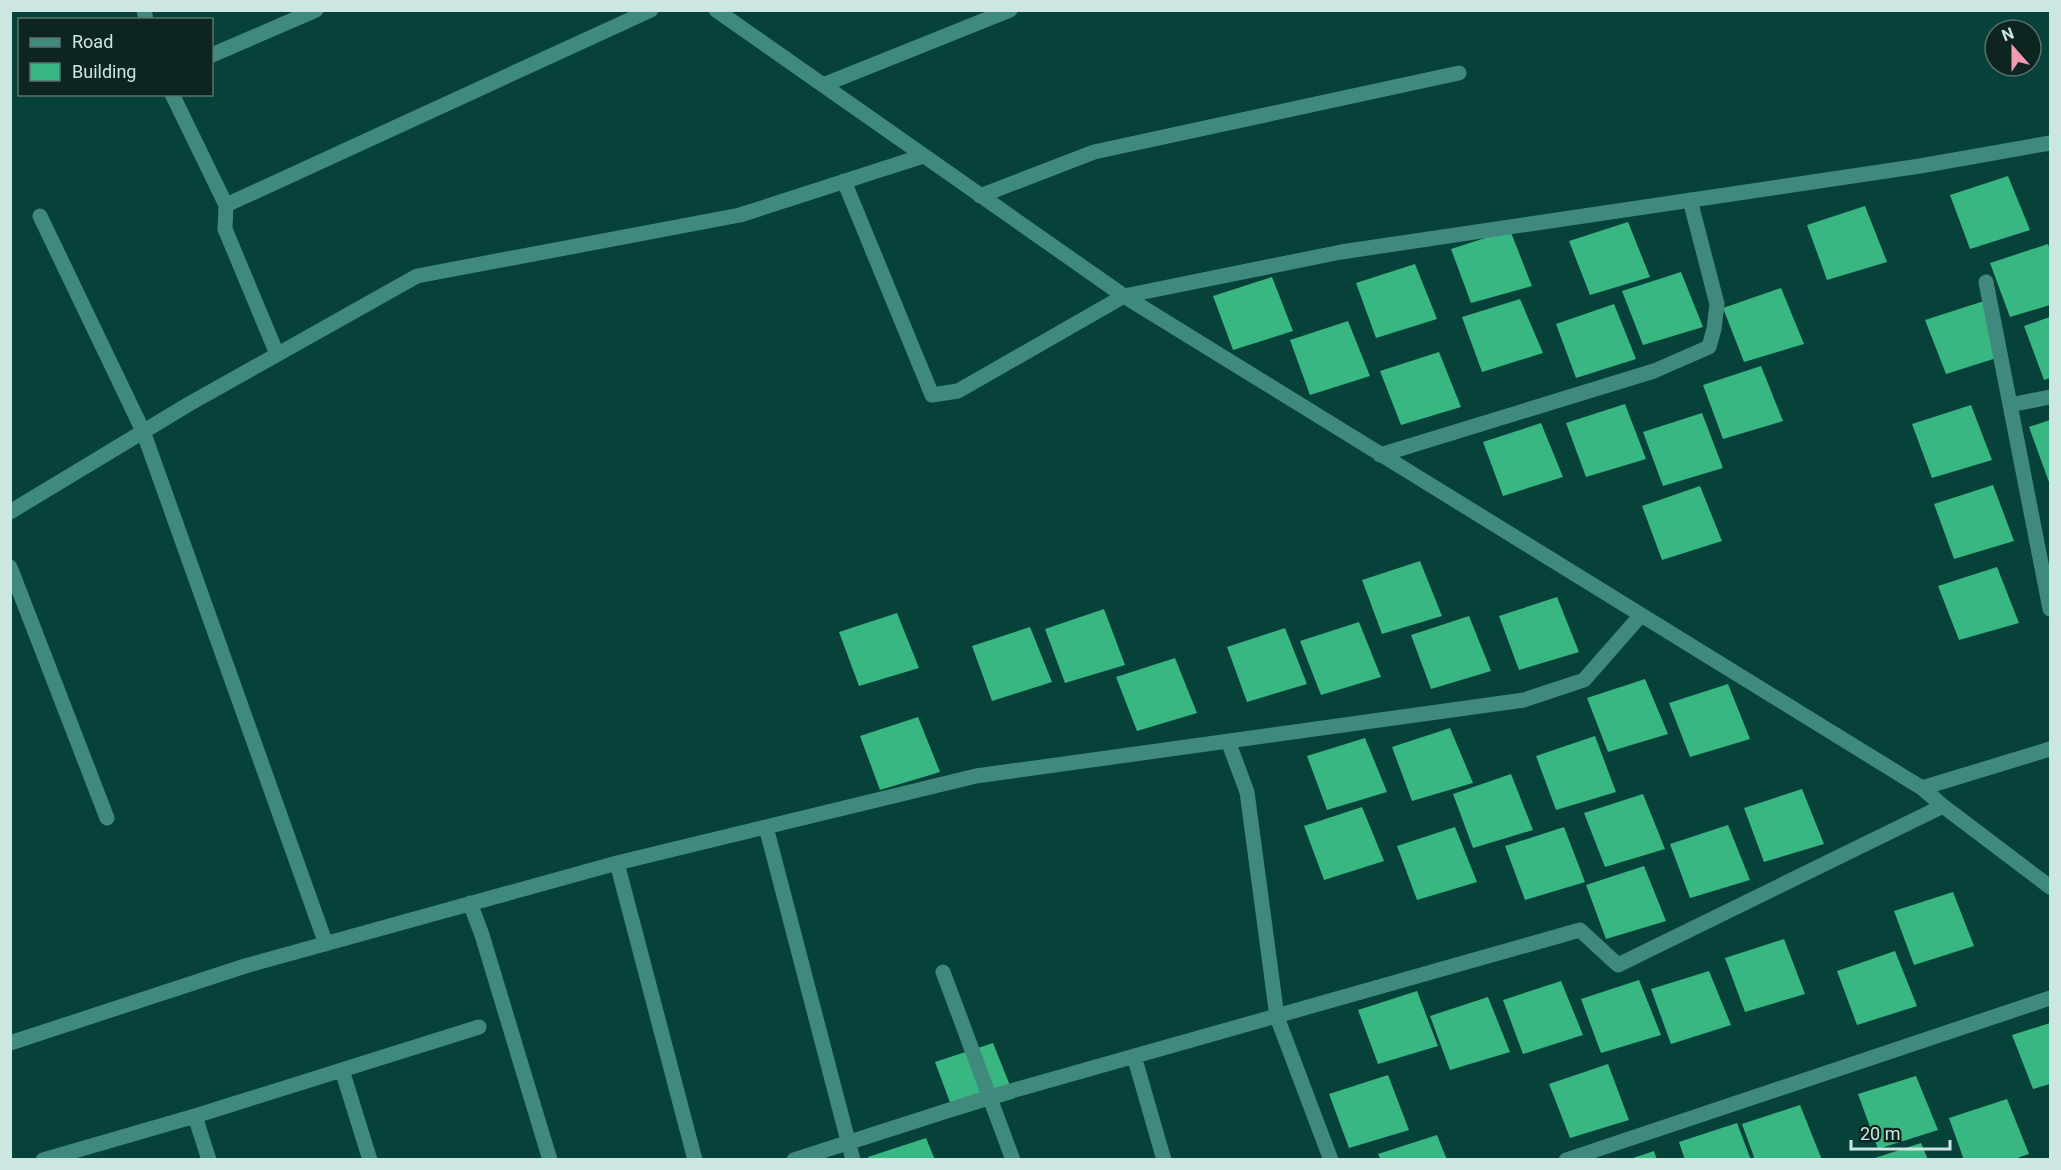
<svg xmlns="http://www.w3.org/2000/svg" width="2061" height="1170" font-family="Roboto,sans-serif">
<rect width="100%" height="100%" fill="#06423a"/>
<path fill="#38b783" d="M2008,176l22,54 -60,19 -20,-54z
M1865,206l22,56 -60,18 -20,-55z
M1628,222l22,55 -60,18 -21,-54z
M1510,230l22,56 -61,17 -20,-54z
M2048,244l2,6v55l-40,12 -20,-54z
M1415,264l22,55 -61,19 -20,-55z
M1681,272l22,55 -60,18 -21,-54z
M1272,277l21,54 -60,19 -20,-54z
M1781,288l23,56 -60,18 -21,-54z
M1520,299l23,54 -61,19 -20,-55z
M1984,301l22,54 -60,19 -21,-54z
M1614,304l22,55 -60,19 -20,-54z
M2050,317v61l-6,2 -20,-54z
M1348,321l22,55 -60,19 -20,-55z
M1439,352l22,55 -60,18 -21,-54z
M1761,366l22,55 -60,18 -20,-54z
M1625,404l21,55 -60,18 -20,-54z
M1971,405l21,55 -60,18 -20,-54z
M1702,413l21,55 -60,18 -20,-54z
M2050,420v65l-21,-58z
M1541,423l22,54 -60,19 -20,-54z
M1993,485l21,56 -60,18 -20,-55z
M1700,486l22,55 -60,19 -20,-54z
M1420,561l22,55 -60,18 -20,-54z
M1997,567l22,56 -60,17 -21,-54z
M1557,597l22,55 -60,18 -20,-54z
M1104,609l21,56 -60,18 -20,-54z
M897,613l22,55 -60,18 -20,-54z
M1469,616l22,55 -60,18 -20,-54z
M1359,622l22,55 -60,18 -21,-54z
M1030,627l22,55 -60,19 -20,-55z
M1285,628l22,56 -60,18 -20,-55z
M1175,658l22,55 -60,18 -21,-54z
M1645,679l23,55 -60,18 -21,-54z
M1728,684l22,55 -60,18 -21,-54z
M918,717l22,55 -60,18 -20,-54z
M1450,728l23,55 -61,18 -20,-54z
M1595,736l21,56 -60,18 -20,-54z
M1365,738l22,54 -60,18 -20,-54z
M1511,774l22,56 -60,18 -20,-54z
M1802,789l22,55 -60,18 -20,-54z
M1643,794l22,55 -60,18 -21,-54z
M1362,807l22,54 -60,19 -20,-54z
M1728,825l22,55 -60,18 -20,-54z
M1455,827l22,55 -60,18 -20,-54z
M1564,827l21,55 -60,18 -20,-54z
M1644,866l22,55 -60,18 -20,-54z
M1953,892l21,54 -60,19 -20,-54z
M1784,939l21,55 -60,18 -20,-54z
M1895,951l22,55 -60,19 -20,-54z
M1709,971l22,54 -60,19 -20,-55z
M1639,980l22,55 -60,18 -20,-54z
M1561,981l22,54 -60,19 -20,-54z
M1417,991l21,55 -60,18 -20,-54z
M1488,997l22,55 -60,18 -20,-54z
M2050,1023v61l-17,5 -21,-54z
M993,1043l22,55 -60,18 -20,-54z
M1608,1064l21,56 -59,18 -21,-54z
M1388,1075l21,55 -60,18 -20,-54z
M1916,1076l22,54 -60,19 -20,-55z
M2007,1099l22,55 -18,6h-47l-15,-42z
M1800,1105l22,55h-67l-13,-36z
M1737,1123l14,37h-66l-6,-18z
M1437,1135l10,25h-66l-3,-6z
M926,1138l9,22h-66l-1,-3z
M1921,1143l7,17h-56v-1z
M1654,1151l3,9h-27v-1z"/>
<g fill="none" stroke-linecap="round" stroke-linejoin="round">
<path stroke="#40897d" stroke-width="15" d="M144,10l2,10
M716,10l408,286 798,492 21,18 107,81
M212,55l104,-45
M823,85l187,-75
M172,94l54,111 -1,24 52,125
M844,181l88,214 26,-4 166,-95 217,-44 579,-86 130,-23
M980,196l114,-44 365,-79
M226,205l425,-195
M40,216l103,215 183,513
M1986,282l64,327
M2010,405l40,-8
M1380,455l274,-84 55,-24 5,-18 3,-25 -27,-104
M10,512l179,-108 228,-128 323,-61 183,-59
M10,567l97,251
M1228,741l19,51 30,225 54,143
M1922,788l128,-39
M766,827l87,333
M617,863l78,297
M470,903l12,32 68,225
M943,972l70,188
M10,1043l235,-77 372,-103 359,-87 548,-76 60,-20 57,-65
M1134,1056l30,104
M342,1070l28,90
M195,1116l14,44
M43,1160l152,-44 284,-89
M794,1160l196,-63 590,-167 38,35 325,-159
M1566,1160l484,-162"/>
</g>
<rect width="2061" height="1170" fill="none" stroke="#cce7e1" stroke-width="24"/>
<rect x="18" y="18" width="195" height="78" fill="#0e2420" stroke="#5a726d" stroke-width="1.5"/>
<rect x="30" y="38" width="30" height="9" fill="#40897d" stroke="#5a726d" stroke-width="1.5"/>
<text x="72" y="48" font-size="18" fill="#cce7e1">Road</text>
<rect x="30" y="63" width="30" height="18" fill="#38b783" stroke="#5a726d" stroke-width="1.5"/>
<text x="72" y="78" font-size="18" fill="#cce7e1">Building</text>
<g transform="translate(2013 48) rotate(339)"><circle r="28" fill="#0e2420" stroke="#5a726d" stroke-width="1.5"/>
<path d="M0-4.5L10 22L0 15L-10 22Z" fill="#f19ab2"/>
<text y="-9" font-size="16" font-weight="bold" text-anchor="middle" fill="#cce7e1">N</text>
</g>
<path d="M1851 1140v9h99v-9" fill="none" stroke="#cce7e1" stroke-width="3"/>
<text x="1860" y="1140" font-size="18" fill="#cce7e1" stroke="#0e2420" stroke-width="4.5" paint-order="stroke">20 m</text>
</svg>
